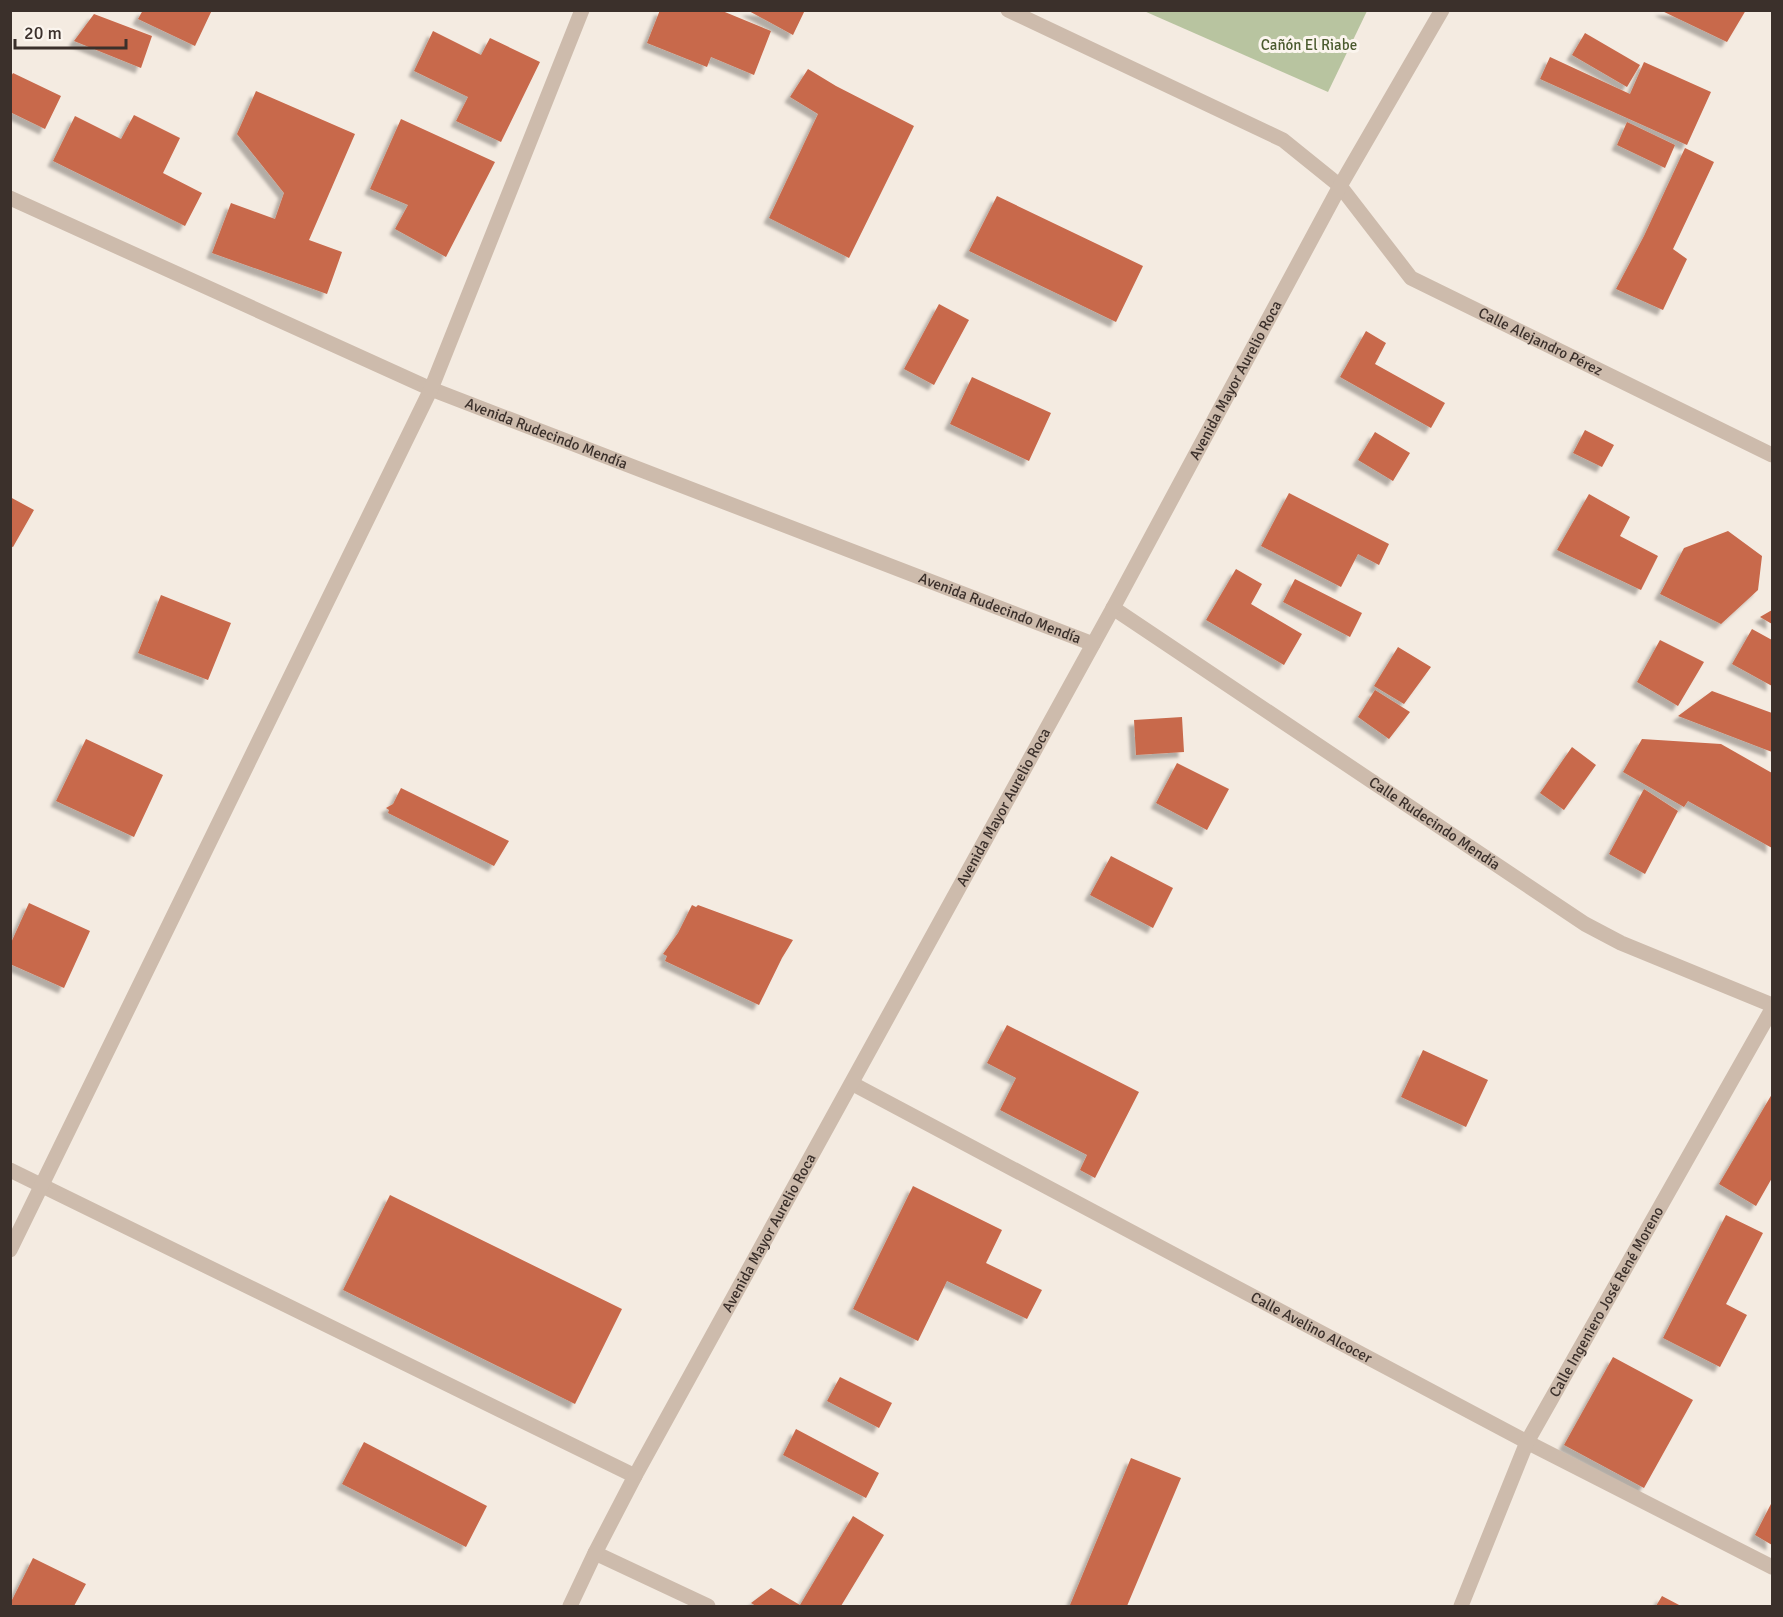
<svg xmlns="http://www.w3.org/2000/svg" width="1783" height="1617" font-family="Signika,sans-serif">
<defs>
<filter id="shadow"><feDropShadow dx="-5.5" dy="5.5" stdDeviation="1.5" flood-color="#0004"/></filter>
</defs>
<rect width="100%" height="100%" fill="#f4ebe1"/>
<path fill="#b8c4a0" d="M1144,11h223l-39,81z"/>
<path fill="#c8694b" filter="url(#shadow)" d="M143,10h69l-17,36 -57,-27z
M660,10h60l51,21 -17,44 -43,-18 -4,10 -60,-24z
M747,10h58l-12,25z
M1660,10h86l-19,32z
M94,14l58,22 -11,32 -67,-27z
M433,31l48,24 9,-17 50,24 -39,80 -45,-21 12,-24 -54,-26z
M1585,33l55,32 -13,22 -55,-32z
M1550,57l80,37 14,-32 67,30 -24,53 -147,-66z
M808,69l28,17 78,40 -65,132 -80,-40 49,-104 -28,-17z
M13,73l48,23 -16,33 -35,-17v-34z
M256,91l99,43 -46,106 33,12 -15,42 -115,-41 19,-50 44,16 9,-26 -47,-59z
M134,115l46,23 -17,35 39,20 -17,33 -132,-65 22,-45 46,23z
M401,119l94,43 -49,95 -51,-28 13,-24 -38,-16z
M1627,122l48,23 -10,23 -48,-23z
M1685,148l29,14 -41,87 14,10 -24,51 -47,-21 28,-53z
M997,196l146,70 -27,56 -147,-71z
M939,304l30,16 -35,65 -30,-16z
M1366,331l20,12 -11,21 70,39 -14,25 -91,-51z
M972,377l79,36 -22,48 -79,-37z
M1585,430l29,15 -12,22 -29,-14z
M1375,432l35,21 -17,28 -35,-21z
M1289,493l100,51 -10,21 -21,-11 -17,33 -80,-41z
M1589,494l41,23 -10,19 38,20 -17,34 -84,-40z
M10,497l24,13 -21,37 -3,-1z
M1728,531l34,25 -4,34 -37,34 -61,-30 24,-46z
M1236,569l26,15 -11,20 51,30 -18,31 -78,-45z
M1295,579l67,34 -12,24 -67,-35z
M161,595l70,28 -23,57 -70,-27z
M1772,610v14l-12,-7z
M1752,629l20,11v46l-40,-22z
M1660,640l44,22 -26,44 -41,-24z
M1398,647l33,20 -27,37 -30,-18z
M1375,690l35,22 -21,27 -31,-22z
M1712,691l60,22v39l-94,-36z
M1182,717l2,35 -48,3 -2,-35z
M86,739l77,36 -29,62 -78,-36z
M1642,739l79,5 51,29v75l-84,-47 -4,6 -61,-35z
M1572,747l24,18 -32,45 -24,-17z
M1177,763l52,26 -22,41 -51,-27z
M401,788l108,53 -15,25 -106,-53 1,-3 -3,-2 7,-4z
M1644,789l34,22 -33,63 -36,-20z
M1111,856l62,32 -20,40 -63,-33z
M29,903l61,28 -26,57 -54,-24v-19z
M692,905l4,2 2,-2 95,35 -11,18 -23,47 -94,-44 2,-5 -4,-2 15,-21z
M1007,1025l132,67 -44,86 -15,-8 7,-15 -87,-45 16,-32 -29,-15z
M1423,1050l65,30 -22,47 -65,-30z
M1772,1094v84l-16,28 -37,-22z
M913,1186l89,44 -16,33 56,27 -15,29 -80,-38 -29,60 -65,-32z
M390,1195l232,114 -47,95 -232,-114z
M1726,1215l37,18 -37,71 21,11 -27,52 -57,-29z
M1613,1357l80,43 -49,88 -80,-43z
M840,1377l52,26 -13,25 -52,-27z
M796,1429l83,44 -13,25 -83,-43z
M364,1442l123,64 -21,41 -124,-63z
M1131,1458l50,20 -54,128h-54l-3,-1z
M1772,1502v43l-17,-10z
M853,1516l31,19 -43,71h-85l-5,-3 20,-15 29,17z
M33,1558l53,26 -12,22h-59l-5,-2z
M1662,1596l19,10h-25z"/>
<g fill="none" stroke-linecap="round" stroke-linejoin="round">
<g stroke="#cdbbac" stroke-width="15">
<path id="s1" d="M1008,10l275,130 57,46 71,92 361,177"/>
<path id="s2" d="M10,198l421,191 662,255"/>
<path id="s3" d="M1113,608l472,316 36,19 151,62"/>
<path id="s4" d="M853,1084l674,358 245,125"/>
<path d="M10,1170l625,306"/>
<path d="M10,1250l421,-861 151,-379"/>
<path d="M595,1553l113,53"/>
<path id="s5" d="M570,1606l25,-53 40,-77 478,-868 227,-422 102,-176"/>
<path id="s6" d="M1461,1606l66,-164 245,-433"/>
</g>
</g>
<g text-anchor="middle" stroke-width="6" stroke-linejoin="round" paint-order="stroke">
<g font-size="15" fill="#4a5a2e" stroke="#fbf5ee">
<text x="1309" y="50">Cañón El Riabe</text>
</g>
<g font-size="15" fill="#3b302b" stroke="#fbf5ee">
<text dy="5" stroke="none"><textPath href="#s1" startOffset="638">Calle Alejandro Pérez</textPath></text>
<text dy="5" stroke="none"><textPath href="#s5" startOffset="1395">Avenida Mayor Aurelio Roca</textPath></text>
<text dy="5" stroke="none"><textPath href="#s2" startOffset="586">Avenida Rudecindo Mendía</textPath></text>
<text dy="5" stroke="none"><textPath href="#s2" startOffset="1072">Avenida Rudecindo Mendía</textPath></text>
<text dy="5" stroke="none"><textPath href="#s5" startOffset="909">Avenida Mayor Aurelio Roca</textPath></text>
<text dy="5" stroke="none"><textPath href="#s3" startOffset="387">Calle Rudecindo Mendía</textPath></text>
<text dy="5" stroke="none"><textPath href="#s5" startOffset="423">Avenida Mayor Aurelio Roca</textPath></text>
<text dy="5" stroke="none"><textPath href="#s6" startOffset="338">Calle Ingeniero José René Moreno</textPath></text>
<text dy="5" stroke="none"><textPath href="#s4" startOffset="519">Calle Avelino Alcocer</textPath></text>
</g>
</g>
<rect width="1783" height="1617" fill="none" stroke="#3b302b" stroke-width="24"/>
<path d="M15 39v9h111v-9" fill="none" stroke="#3b302b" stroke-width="3"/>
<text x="24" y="39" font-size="18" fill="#3b302b" stroke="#fbf5ee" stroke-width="4.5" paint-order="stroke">20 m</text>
</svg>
